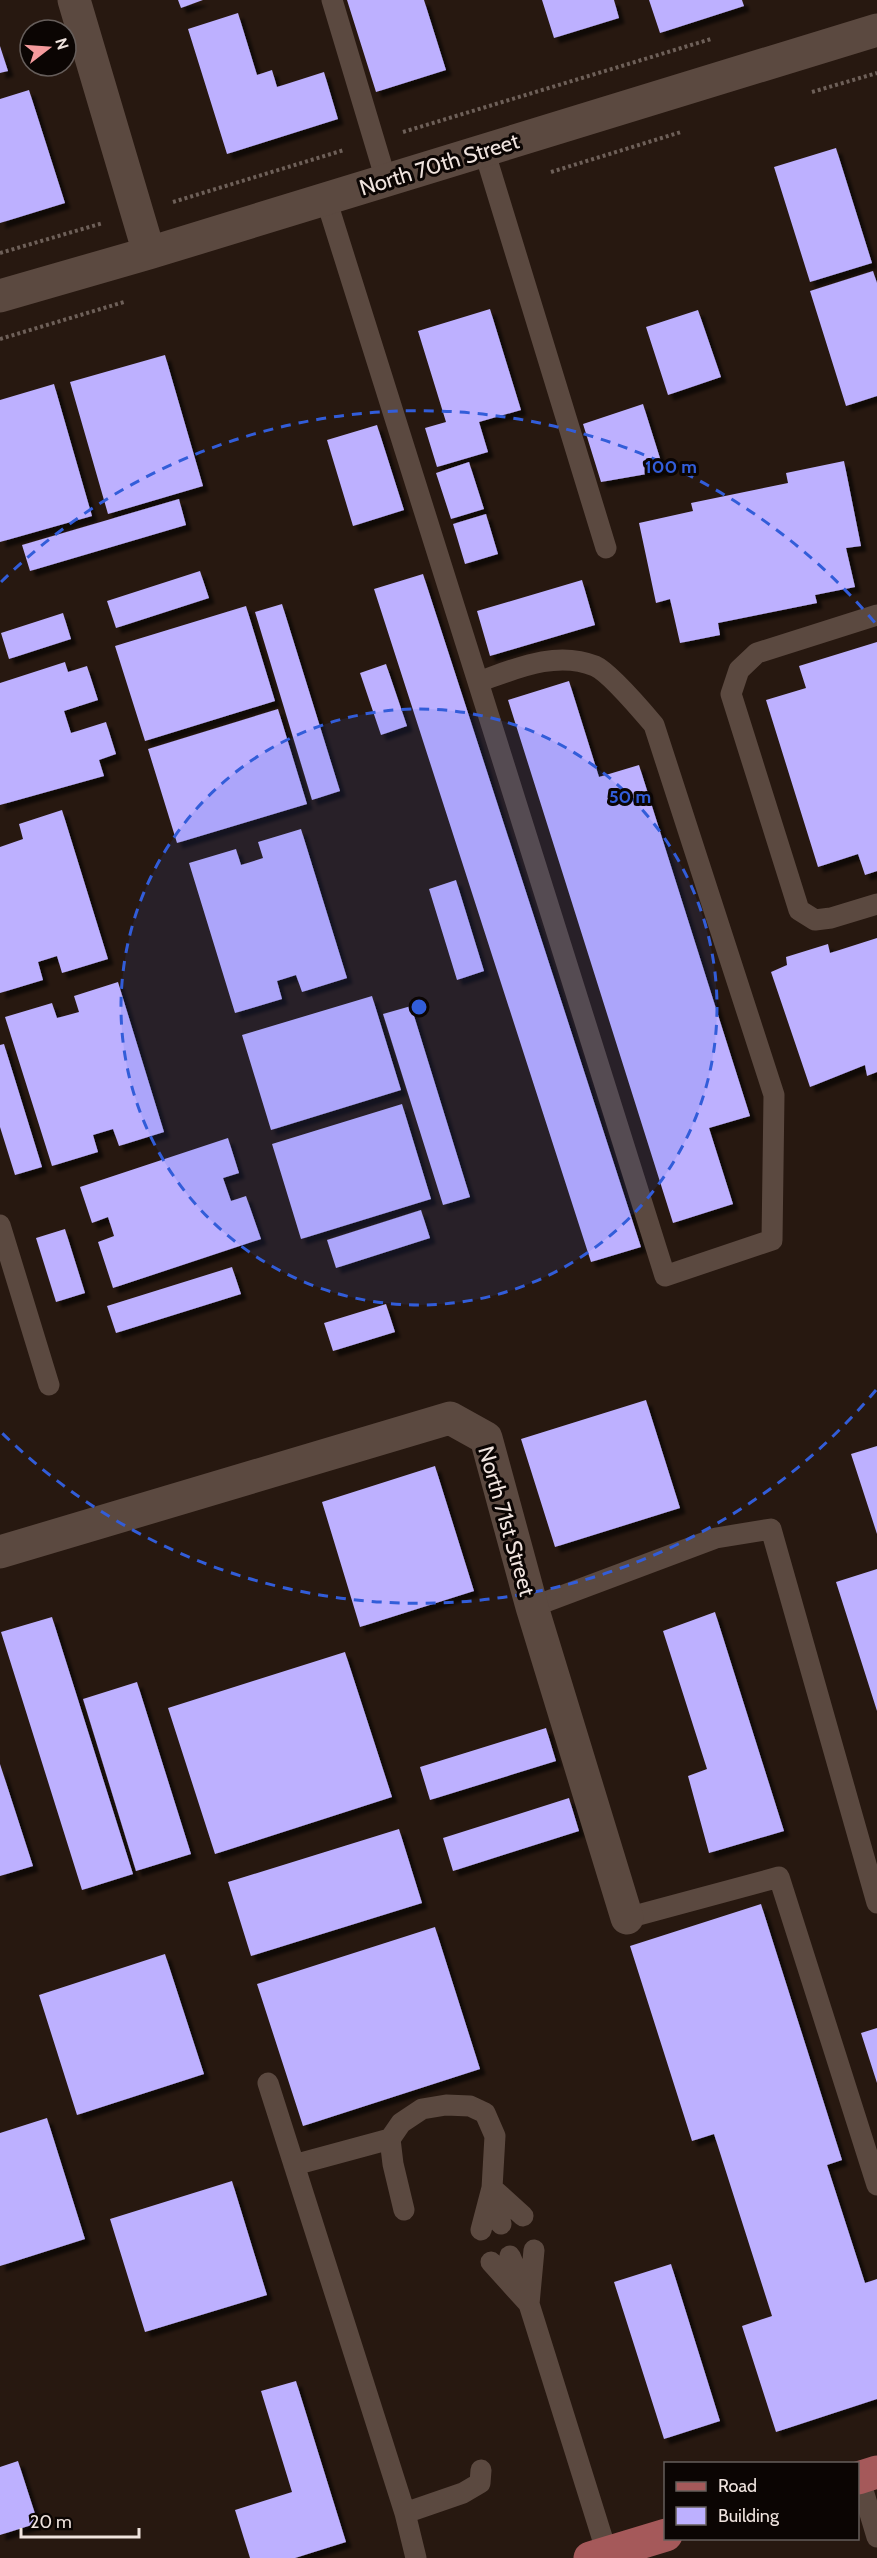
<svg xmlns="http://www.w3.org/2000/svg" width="877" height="2558" font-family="Cabin,sans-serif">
<defs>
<filter id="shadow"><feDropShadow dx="5.5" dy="5.5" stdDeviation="1.5" flood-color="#0009"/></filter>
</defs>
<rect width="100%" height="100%" fill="#271810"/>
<path fill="#bdb0ff" filter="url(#shadow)" d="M178,0h25l-22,8z
M347,0h77l22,70 -70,22z
M542,0h72l5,18 -65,20z
M649,0h93l2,6 -84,27z
M238,13l19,62 15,-5 5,17 47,-15 14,47 -111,35 -39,-125z
M0,46l8,25 -8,2z
M29,90l36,113 -65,20v-124z
M836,148l36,115 -62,19 -36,-115z
M873,271l4,12v113l-31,10 -36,-115z
M490,309l31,101 -42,12 9,30 -51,15 -12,-39 21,-6 -28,-91z
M698,310l23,67 -53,18 -22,-68z
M165,355l38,131 -95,28 -38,-132z
M54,384l38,132 -92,26v-142z
M643,404l21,67 -63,11 -18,-58z
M377,425l27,85 -51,16 -26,-86z
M844,461l17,85 -15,2 9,39 -40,8 2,8 -99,20 2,12 -40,8 -10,-44 -14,4 -17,-80 54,-12 -2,-8 97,-20 -2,-10z
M469,462l15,47 -33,10 -15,-46z
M179,499l7,26 -156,46 -8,-26z
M486,514l12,40 -33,10 -12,-40z
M200,571l9,27 -93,30 -9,-27z
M423,574l218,673 -50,15 -217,-673z
M582,580l13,45 -105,31 -13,-45z
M282,604l58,187 -28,9 -57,-188z
M246,606l29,95 -130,40 -30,-95z
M63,613l8,26 -62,20 -8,-26z
M877,642v229l-12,4 -7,-21 -40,13 -52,-167 40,-12 -7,-22z
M65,662l3,10 19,-6 11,34 -34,11 7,22 35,-11 10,32 -17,6 5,16 -104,29v-122z
M386,664l21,62 -26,9 -21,-62z
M569,681l30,96 40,-12 111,351 -41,12 24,76 -60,19 -165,-523z
M278,709l29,95 -130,39 -29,-94z
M62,810l46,149 -46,14 -5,-17 -19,6 5,18 -43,13v-146l23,-8 -4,-15z
M301,829l46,149 -45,14 -6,-17 -19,6 5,18 -47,14 -46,-150 47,-14 5,16 22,-7 -5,-16z
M456,880l28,91 -27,9 -28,-91z
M877,938v134l-10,4 -2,-11 -55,22 -39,-115 16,-7 -1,-8 42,-13 2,9z
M118,982l46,150 -45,14 -6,-17 -20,6 5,17 -46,14 -47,-149 47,-14 5,15 22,-6 -5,-16z
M372,996l29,94 -130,40 -29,-95z
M411,1006l59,191 -27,8 -60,-191z
M4,1044l38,123 -27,8 -15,-48v-82z
M402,1104l29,95 -130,40 -29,-95z
M228,1138l11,35 -16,5 8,23 15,-5 15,43 -148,49 -15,-46 16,-6 -6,-19 -16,6 -12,-36z
M421,1210l9,28 -94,30 -9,-28z
M65,1229l20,64 -29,9 -20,-64z
M232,1267l9,27 -125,39 -9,-27z
M386,1304l9,28 -62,19 -9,-28z
M646,1400l34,108 -125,39 -34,-108z
M877,1446v88l-26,-80z
M435,1466l39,125 -114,36 -38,-125z
M877,1569v142l-41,-129z
M715,1612l69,219 -75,22 -21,-77 19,-7 -44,-138z
M52,1617l81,257 -51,16 -81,-258z
M345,1652l47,145 -177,57 -47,-146z
M137,1682l54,172 -55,17 -53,-172z
M546,1728l10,33 -126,39 -10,-33z
M0,1764l33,102 -33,10z
M569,1798l10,33 -126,40 -10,-33z
M399,1829l23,74 -171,53 -23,-74z
M761,1904l81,256 -15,5 38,118 12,-4v120l-101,33 -34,-106 30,-10 -58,-182 -22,7 -62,-195z
M435,1927l45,142 -177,57 -46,-142z
M165,1954l39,120 -127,41 -38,-120z
M877,2028v55l-16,-50z
M47,2118l38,121 -85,27v-133z
M232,2181l35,114 -122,37 -35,-113z
M671,2264l49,157 -56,18 -50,-157z
M296,2381l50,161 -51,16h-45l-15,-48 57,-18 -31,-101z
M18,2461l20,62 -38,12v-68z"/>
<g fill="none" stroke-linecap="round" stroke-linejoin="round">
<path stroke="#6e6059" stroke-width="4" stroke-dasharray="3 3" stroke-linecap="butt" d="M812,92l65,-19
M403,132l308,-93
M551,172l130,-40
M173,202l171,-52
M0,253l103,-30
M0,339l124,-37"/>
<path stroke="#5b4940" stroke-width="21" d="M332,0l54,180
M484,150l122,398
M326,199l339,1077 107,-36 2,-145 -120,-370c-11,-13 -45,-53 -59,-59 -39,-16 -80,3 -117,16
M877,615l-120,38 -18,17 -8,24 68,216 16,10 16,-2 46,-14
M0,1225l49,160
M532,1607l184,-69 55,-9 106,374
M627,1918l152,-41 98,308
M268,2083l137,430 11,45
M390,2139l3,25 11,46
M294,2165l96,-26 11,-16 21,-14 24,-4 24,1 15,7 10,23 -3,52 31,28
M493,2191l8,33
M481,2230l11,-42
M534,2250l-5,54 78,249
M510,2256l15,36
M491,2262l38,42
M859,2477l18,60
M405,2513l58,-20 17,-10 1,-13"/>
<path stroke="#5b4940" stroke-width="33" d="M74,0l75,253
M0,296l149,-43 728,-223
M0,1552l450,-134 36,20 46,169 95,311"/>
<path stroke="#a5595a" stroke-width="33" d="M858,2478l19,-6
M590,2558l76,-23"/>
</g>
<circle cx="419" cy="1007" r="298" fill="#325dd9" fill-opacity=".12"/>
<g fill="none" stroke="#325dd9" stroke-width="3" stroke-dasharray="10 8">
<circle cx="419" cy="1007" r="298"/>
<path d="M876 1390A596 596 0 0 1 1 1432M1 582A596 596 0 0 1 876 624"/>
</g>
<g text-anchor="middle" stroke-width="6" stroke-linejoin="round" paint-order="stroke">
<g font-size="22" fill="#efe3de" stroke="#0b0503">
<text transform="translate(439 164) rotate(-17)" y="8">North 70th Street</text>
<text transform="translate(507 1521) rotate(74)" y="8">North 71st Street</text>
</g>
</g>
<circle cx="419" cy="1007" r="9" fill="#325dd9" stroke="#0b0503" stroke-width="3"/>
<g font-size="18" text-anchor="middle" font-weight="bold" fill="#325dd9" stroke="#0b0503" stroke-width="6" stroke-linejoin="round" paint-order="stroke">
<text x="671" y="473">100 m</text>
<text x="630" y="803">50 m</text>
</g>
<rect x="664" y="2462" width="195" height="78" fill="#0b0503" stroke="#665e5b" stroke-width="1.5"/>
<rect x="676" y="2482" width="30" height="9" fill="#a5595a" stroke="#665e5b" stroke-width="1.5"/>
<text x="718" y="2492" font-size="18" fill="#efe3de">Road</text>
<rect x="676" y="2507" width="30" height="18" fill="#bdb0ff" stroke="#665e5b" stroke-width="1.5"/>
<text x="718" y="2522" font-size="18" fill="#efe3de">Building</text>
<g transform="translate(48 48) rotate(73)"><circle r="28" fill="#0b0503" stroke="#665e5b" stroke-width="1.5"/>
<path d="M0-4.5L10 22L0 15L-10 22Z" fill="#f59b9d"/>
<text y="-9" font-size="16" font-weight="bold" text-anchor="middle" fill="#efe3de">N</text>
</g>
<path d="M21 2528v9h118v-9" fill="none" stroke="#efe3de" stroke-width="3"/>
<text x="30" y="2528" font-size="18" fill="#efe3de" stroke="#0b0503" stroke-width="4.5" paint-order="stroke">20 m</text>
</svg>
